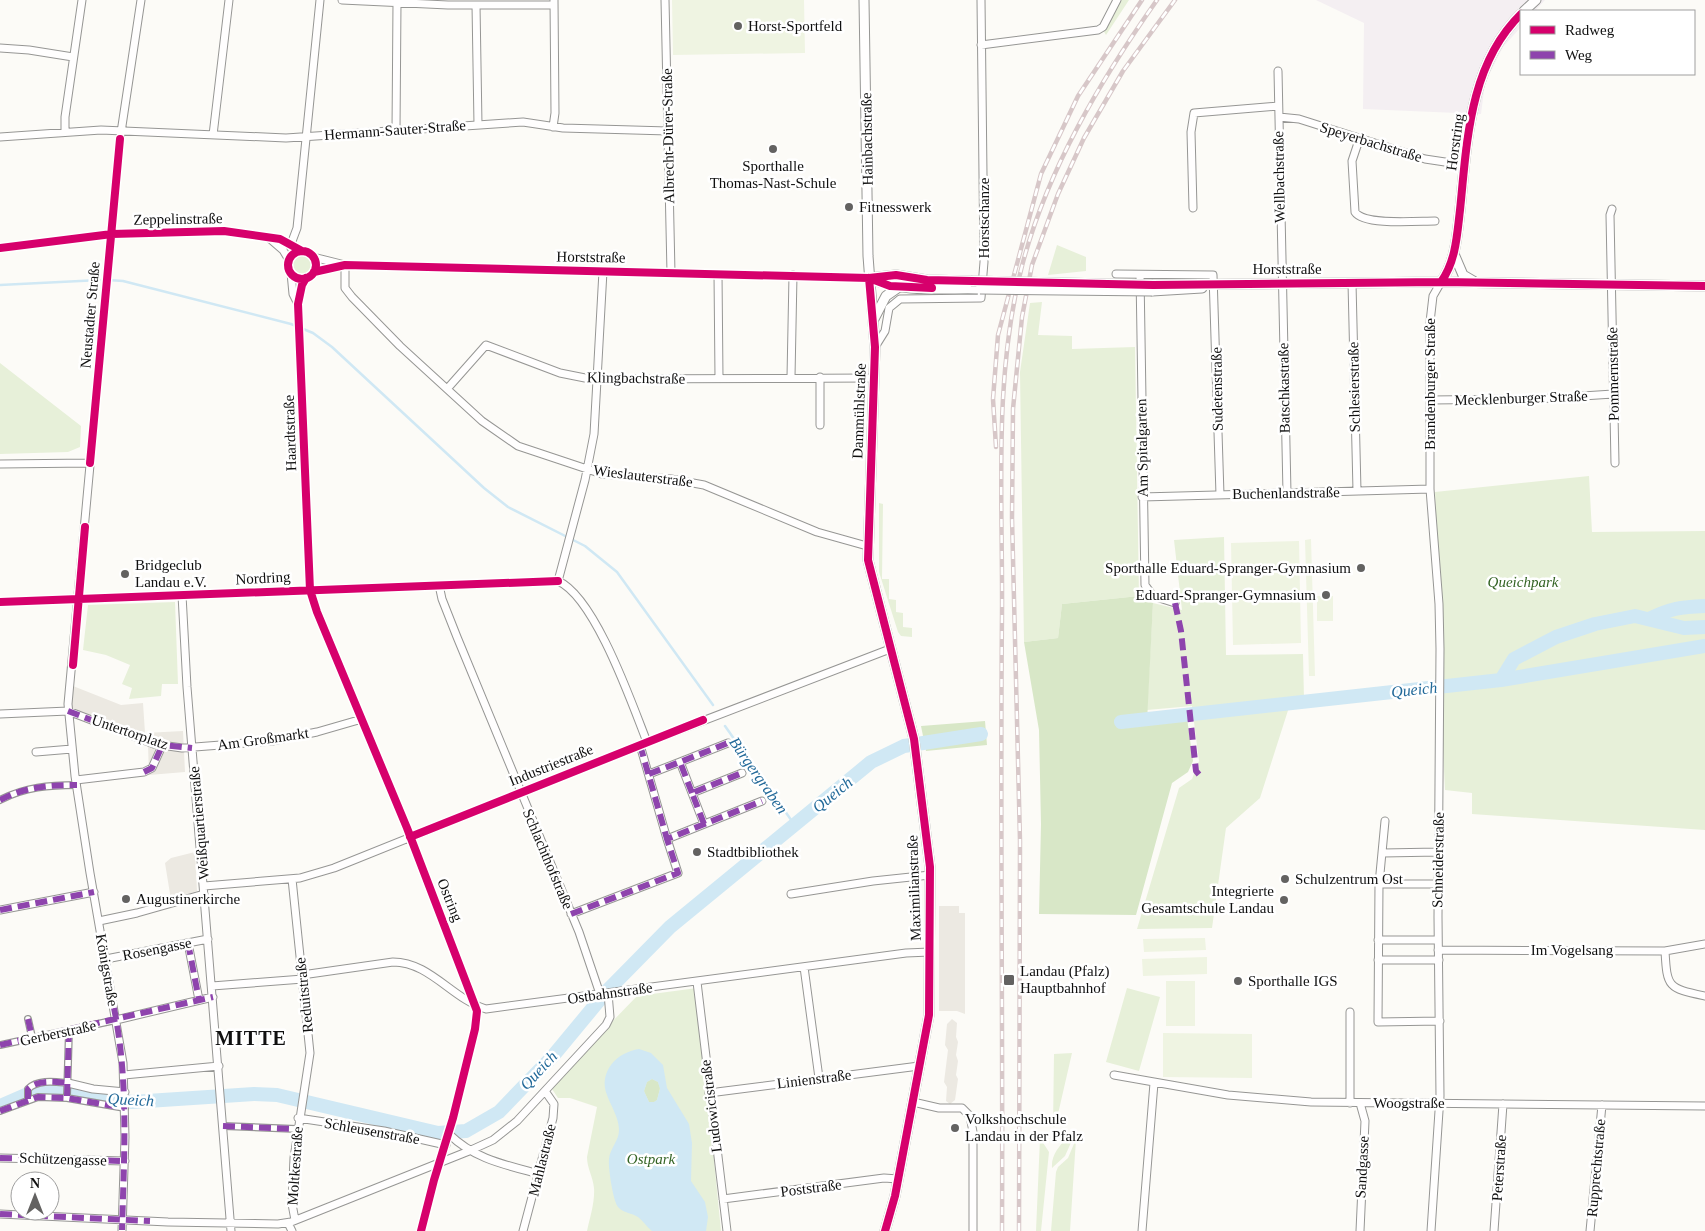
<svg xmlns="http://www.w3.org/2000/svg" width="1705" height="1231" font-family="'Times New Roman',serif">
<rect width="100%" height="100%" fill="#fcfbf7"/>
<path fill="#f4eff2" d="M1316,0h229l-10,11h-14v16l-18,20 -18,36 -4,31 -118,-5 1,-86z"/>
<path fill="#e7f0d9" d="M1118,0h11l-23,35 -3,-5z
M1057,245l29,12v14l-38,4z
M293 264a10 10 0 1 1 20 0a10 10 0 1 1-20 0Z
M1042,302l-4,33 34,1v13l63,-2 4,249 -77,8 -4,34 -34,4 -4,-270 10,-69z
M0,363l81,63 -1,21 -12,5 -68,2z
M1589,476l3,56 113,-1v299l-233,-16v-21l-27,-3c-5,-99 -6,-199 -10,-298z
M879,503l4,1 -1,75h7v20l7,1v12l7,1v14l9,1v9l-11,-1 -3,-4 -19,-60z
M1224,537l2,118 77,-1 1,45 -13,2 -31,97 -34,30 -14,100 -75,1 42,-141 13,-9 7,-18 -7,-55 -45,4 6,-107 29,7 -8,-70z
M175,602l3,82h-16l-1,12 -32,3 3,-11 -10,-4 8,-19 -24,-10 -23,-5 5,-45z
M697,988l24,243h-134c3,-14 8,-29 7,-43 -1,-11 -7,-20 -7,-31l10,-50 -27,-9h-12l-8,-12 87,-90z
M1127,988l33,9 -21,74 -33,-9z
M1072,1053l-17,74h-2l1,-73z
M1067,1137l6,1 -8,18 -13,12c-1,-13 7,-21 15,-31z
M1040,1138l9,14 -8,79h-5z
M1076,1139l-6,92h-19l5,-59 2,-5 10,-9z"/>
<path fill="#d8e7c7" d="M1139,596l14,7 -6,119 40,-4 6,43 -5,11 -16,11 -36,132 -97,-1 2,-90 -2,-94 -15,-88 34,-4 4,-34z
M985,721l2,24 -61,6 -5,-25z
M652,1079l6,3 2,6 -3,12 -3,2h-5l-5,-11 3,-9z"/>
<path fill="#eff4e2" d="M672,0h132l1,53 -132,2z
M1311,539l4,137h-6l-4,-136z
M1299,541l2,102 -68,2 -2,-102z
M1317,596h16v25h-16z
M1205,938l1,12 -62,2 -1,-13z
M1207,957v17l-64,2 -1,-17z
M1166,981h29v45h-29z
M1163,1033l89,1v44l-89,-1z"/>
<path fill="#ece9e2" d="M73,686l48,19 22,-2 2,30 38,-2 2,41 -36,3 -1,-30 -40,-14 -39,-22z
M195,852l2,39 -26,9 -6,-37 6,-5z
M939,906h20v7h6v101l-8,-3h-18z
M952,1019l5,4 -1,14 2,5 -2,13 2,6 -2,14 2,4 -3,21 -5,4 -4,-3 1,-14 -3,-5 4,-32 -3,-5 2,-21z"/>
<path fill="#d0e8f4" fill-rule="evenodd" d="M639,1049l12,4 12,12 4,23 22,36 3,19 -1,38 14,21 3,15 -2,14h-54c-5,-4 -9,-10 -14,-14 -6,-4 -15,-4 -20,-10 -5,-6 -10,-40 -9,-48 1,-11 10,-18 10,-29 0,-12 -8,-24 -12,-35 -9,-23 10,-43 32,-46zM652,1079l6,3 2,7 -3,11 -3,2h-5l-5,-11 3,-9z"/>
<g fill="none" stroke-linecap="round" stroke-linejoin="round">
<path stroke="#d0e8f4" stroke-width="2.5" d="M108,280l15,1 168,43 22,9 19,14 152,141 24,19 77,39 32,26 96,133
M0,285l100,-5
M725,726l69,98"/>
<path stroke="#d0e8f4" stroke-width="14" d="M1649,619c22,-11 32,-12 56,-13
M1501,680l13,-21 42,-22 39,-13 40,-8 49,12 21,-1
M1121,722l380,-42 204,-34
M0,1106l28,-12 22,-3 82,11 122,-8 23,1 161,38 28,-2 33,-19 54,-56 53,-64 64,-65 201,-165 33,-16 77,-12"/>
<defs>
<path id="pedestrian" d="M0,800c25,-13 49,-15 77,-15
M28,1019l4,18
M0,1045l116,-25
M67,1096l2,-66
M28,1099v-10c10,-10 28,-7 40,-6
M0,1111l38,-14 29,1 58,10
M223,1126l74,3"/>
<path id="minor" d="M342,0l106,5h106
M665,0l6,273
M476,5l2,120
M981,45l117,-15 5,-3 14,-27
M0,48l29,2 44,7
M1278,71l9,422
M1279,117l20,2 126,40 40,6
M553,127l2,-14 -1,-113
M396,130l1,-127
M65,131v-14l17,-117
M213,135l16,-135
M0,137l101,-7 185,8 237,-16 40,6 105,3
M1359,140l-7,21 3,51c9,14 63,9 80,9
M1193,208l-2,-76 3,-19 84,-7
M1612,209l-2,6 5,248
M268,237l15,13 6,10
M291,244l6,-16 23,-228
M0,248l112,-14 112,-3 56,8 22,12
M288 265a14 14 0 1 1 28 0a14 14 0 1 1-28 0Z
M313,257l32,8
M345,265v23l7,9 48,49 82,75 36,25 84,28 69,5 33,6 113,47 50,14
M314,272l31,-7 524,13
M291,273l2,21 5,10
M718,274l1,104
M1116,274l97,1 7,220
M1140,275l5,310 8,11 22,7
M306,278l-4,7 -4,19 12,286 7,22 90,216 70,183 -2,18 -22,89 -19,62 -13,51
M1352,283l5,208
M875,347l10,-16 4,-23 11,-9 81,-1 3,-36 -3,-262
M791,377l2,-102
M820,377v48
M447,389l39,-44 74,28 30,6 284,-1
M1430,400l107,-1 76,-5
M0,464l90,-1
M1142,497l288,-8
M558,581l27,-101 9,-46 9,-163
M439,585l3,14 15,38 122,295 21,62
M182,595l5,92 44,544
M0,602l558,-21c37,16 74,123 89,161
M0,714l68,-3 86,33 28,4 90,-7 45,-9 45,-13
M640,745l27,94
M36,752l36,-3
M649,774l31,-12
M76,780l68,-8 8,-4 10,-22
M692,793l-12,-31 48,-19
M1385,821l-6,63 -1,138 62,-1
M704,824l-12,-31 50,-20
M1383,853l55,-1
M292,879l18,174 -16,105 -2,46 3,16
M1379,884h59
M204,886l96,-8 34,-10 306,-123 250,-96
M791,894l82,-13 57,-6
M0,910l94,-18
M571,914l107,-41 -11,-34 95,-38
M99,921l38,-8 67,-19
M1378,940h60
M188,943l11,57
M1438,950l227,1 40,-7
M1665,951c2,37 3,37 40,45
M106,959l102,-20
M1378,960h61
M804,967l15,111
M302,975l91,-13c37,0 59,37 93,47l420,-56 24,-1
M697,982l30,249
M212,986l91,-7
M116,1020l97,-23
M124,1075l95,-9
M1114,1075l114,20 83,7 394,4
M68,1083l25,6 32,3
M709,1093l210,-27
M913,1102l26,6h23l8,8 3,16v99
M1350,1103v-91
M1360,1103l5,18 -5,110
M298,1118l86,13 62,14
M449,1134c25,25 57,31 90,40
M0,1158l125,3
M723,1199l161,-21 14,1
M0,1214l168,8 110,2 13,-2 178,-71 24,-11 24,-19 89,-96 4,-8 -2,-24
M288,1223l4,8
M122,1231l3,-94 -2,-74 -33,-190 -15,-97 -7,-72 52,-565 21,-139
M523,1231l30,-113 1,-14 -9,-13
M1142,1231l12,-148
M1431,1231l9,-135 -2,-179 2,-268 -1,-45 -9,-115v-167l3,-26 8,-14
M1494,1231l9,-127
M1590,1231l12,-126"/>
<path id="tertiary" d="M864,0l4,256 7,91 -7,213 46,179 16,128 -1,148 -34,181 -10,35
M1524,11l12,-11
M1454,254l9,21 12,7
M869,278c34,15 75,10 111,11
M869,278l27,-3 31,5 44,1
M1441,282c15,-21 16,-47 19,-72 7,-68 9,-145 61,-196
M1153,285l288,-3 264,4
M1152,291l50,-3
M874,319l12,-23 13,-9"/>
</defs>
<use href="#pedestrian" stroke="#969694" stroke-width="8"/>
<use href="#minor" stroke="#969694" stroke-width="9"/>
<use href="#tertiary" stroke="#969694" stroke-width="11"/>
<use href="#pedestrian" stroke="#fffefe" stroke-width="5.5"/>
<use href="#minor" stroke="#fffefe" stroke-width="7"/>
<use href="#tertiary" stroke="#fffefe" stroke-width="9"/>
<defs>
<path id="rail" d="M996,447l-3,-48 5,-64 43,-161 37,-78 64,-96
M1002,1231c1,-206 -2,-411 0,-617 1,-116 -9,-235 20,-348 25,-96 78,-185 135,-266
M1019,1231l1,-390 -8,-323 1,-109 9,-92 10,-52 26,-71 26,-56 39,-67 52,-71"/>
</defs>
<use href="#rail" stroke="#d7c7c8" stroke-width="4.5"/>
<use href="#rail" stroke="#fff" stroke-width="2.5" stroke-dasharray="8" stroke-linecap="butt"/>
<defs>
<path id="tertiary-bridge" d="M971,281l182,4
M980,289l172,2"/>
</defs>
<use href="#tertiary-bridge" stroke="#969694" stroke-width="11" stroke-linecap="butt"/>
<use href="#tertiary-bridge" stroke="#fffefe" stroke-width="9"/>
<path stroke="#8e44ad" stroke-width="6" stroke-dasharray="12 6" stroke-linecap="butt" d="M1175,603l6,28 15,140 6,7
M68,711l86,33 38,4
M640,745l27,94
M144,772l8,-4 10,-22
M649,774l31,-12
M692,793l-12,-31 48,-19
M0,800c25,-13 49,-15 77,-15
M704,824l-12,-31 50,-20
M0,910l94,-18
M571,914l107,-41 -11,-34 95,-38
M188,943l11,57
M114,1008c15,74 10,147 8,222
M28,1019l4,18
M0,1045l213,-48
M67,1096l2,-66
M28,1099v-10c10,-10 28,-7 40,-6
M0,1111l38,-14 29,1 58,10
M223,1126l74,3
M0,1158l125,3
M0,1214l150,7"/>
<defs>
<path id="cycleway" d="M0,248l112,-14 112,-3 56,8 22,12
M288 265a14 14 0 1 1 28 0a14 14 0 1 1-28 0Z
M314,272l31,-7 524,13 27,-3 31,5 226,5 288,-3 264,4
M306,278l-4,7 -4,19 12,286 7,22 90,216 70,183 -2,18 -22,89 -19,62 -13,51
M869,278l6,69 -7,213 46,179 16,128 -1,148 -34,181 -10,35
M869,278l21,8 42,2
M1441,282c15,-21 16,-47 19,-72 7,-68 9,-145 61,-196
M90,463l30,-324
M0,602l558,-21
M73,665l12,-138
M410,837l293,-117"/>
</defs>
<use href="#cycleway" stroke="#fff" stroke-width="11"/>
<use href="#cycleway" stroke="#d6006c" stroke-width="8"/>
</g>
<g fill="#636261" stroke="#fff" stroke-width="2">
<circle cx="738" cy="26" r="5"/>
<circle cx="773" cy="149" r="5"/>
<circle cx="849" cy="207" r="5"/>
<circle cx="1361" cy="568" r="5"/>
<circle cx="125" cy="574" r="5"/>
<circle cx="1326" cy="595" r="5"/>
<circle cx="697" cy="852" r="5"/>
<circle cx="1285" cy="879" r="5"/>
<circle cx="126" cy="899" r="5"/>
<circle cx="1284" cy="900" r="5"/>
<rect x="1003" y="974" width="12" height="12" rx="2.5"/>
<circle cx="1238" cy="981" r="5"/>
<circle cx="955" cy="1128" r="5"/>
</g>
<g text-anchor="middle" stroke-width="5" stroke-linejoin="round" paint-order="stroke">
<g font-size="15" fill="#101010" stroke="#fff" text-anchor="start">
<text x="748" y="31">Horst-Sportfeld</text>
<text x="773" y="171" text-anchor="middle">Sporthalle<tspan x="773" dy="17">Thomas-Nast-Schule</tspan></text>
<text x="859" y="212">Fitnesswerk</text>
<text x="135" y="570">Bridgeclub<tspan x="135" dy="17">Landau e.V.</tspan></text>
<text x="1351" y="573" text-anchor="end">Sporthalle Eduard-Spranger-Gymnasium</text>
<text x="1316" y="600" text-anchor="end">Eduard-Spranger-Gymnasium</text>
<text x="707" y="857">Stadtbibliothek</text>
<text x="1295" y="884">Schulzentrum Ost</text>
<text x="1274" y="896" text-anchor="end">Integrierte<tspan x="1274" dy="17">Gesamtschule Landau</tspan></text>
<text x="136" y="904">Augustinerkirche</text>
<text x="1020" y="976">Landau (Pfalz)<tspan x="1020" dy="17">Hauptbahnhof</tspan></text>
<text x="1248" y="986">Sporthalle IGS</text>
<text x="965" y="1124">Volkshochschule<tspan x="965" dy="17">Landau in der Pfalz</tspan></text>
</g>
<g font-size="15" fill="#101010" stroke="#fff">
<text transform="translate(395 130) rotate(-4)" y="5">Hermann-Sauter-Straße</text>
<text transform="translate(668 136) rotate(-91)" y="5">Albrecht-Dürer-Straße</text>
<text transform="translate(867 139) rotate(-91)" y="5">Hainbachstraße</text>
<text transform="translate(1371 142) rotate(17)" y="5">Speyerbachstraße</text>
<text transform="translate(1455 142) rotate(-82)" y="5">Horstring</text>
<text transform="translate(1279 177) rotate(-91)" y="5">Wellbachstraße</text>
<text transform="translate(984 218) rotate(-90)" y="5">Horstschanze</text>
<text transform="translate(178 219) rotate(-1)" y="5">Zeppelinstraße</text>
<text transform="translate(591 257) rotate(1)" y="5">Horststraße</text>
<text x="1287" y="274">Horststraße</text>
<text transform="translate(90 315) rotate(-85)" y="5">Neustadter Straße</text>
<text transform="translate(1613 374) rotate(-91)" y="5">Pommernstraße</text>
<text transform="translate(636 378) rotate(1)" y="5">Klingbachstraße</text>
<text transform="translate(1430 384) rotate(-90)" y="5">Brandenburger Straße</text>
<text transform="translate(1354 387) rotate(-91)" y="5">Schlesierstraße</text>
<text transform="translate(1284 388) rotate(-91)" y="5">Batschkastraße</text>
<text transform="translate(1217 389) rotate(-91)" y="5">Sudetenstraße</text>
<text transform="translate(1521 398) rotate(-2)" y="5">Mecklenburger Straße</text>
<text transform="translate(859 411) rotate(-88)" y="5">Dammühlstraße</text>
<text transform="translate(290 433) rotate(-92)" y="5">Haardtstraße</text>
<text transform="translate(1142 448) rotate(-91)" y="5">Am Spitalgarten</text>
<text transform="translate(643 476) rotate(7)" y="5">Wieslauterstraße</text>
<text transform="translate(1286 493) rotate(-1)" y="5">Buchenlandstraße</text>
<text transform="translate(263 578) rotate(-3)" y="5">Nordring</text>
<text transform="translate(130 732) rotate(19)" y="5">Untertorplatz</text>
<text transform="translate(263 739) rotate(-8)" y="5">Am Großmarkt</text>
<text transform="translate(551 765) rotate(-22)" y="5">Industriestraße</text>
<text transform="translate(199 823) rotate(-95)" y="5">Weißquartierstraße</text>
<text transform="translate(548 859) rotate(67)" y="5">Schlachthofstraße</text>
<text transform="translate(1438 860) rotate(-89)" y="5">Schneiderstraße</text>
<text transform="translate(914 888) rotate(-92)" y="5">Maximilianstraße</text>
<text transform="translate(450 900) rotate(68)" y="5">Ostring</text>
<text transform="translate(157 949) rotate(-11)" y="5">Rosengasse</text>
<text x="1572" y="955">Im Vogelsang</text>
<text transform="translate(107 970) rotate(80)" y="5">Königstraße</text>
<text transform="translate(610 993) rotate(-8)" y="5">Ostbahnstraße</text>
<text transform="translate(304 995) rotate(-96)" y="5">Reduitstraße</text>
<text transform="translate(58 1033) rotate(-12)" y="5">Gerberstraße</text>
<text transform="translate(814 1079) rotate(-7)" y="5">Linienstraße</text>
<text x="1409" y="1108">Woogstraße</text>
<text transform="translate(711 1106) rotate(-97)" y="5">Ludowicistraße</text>
<text transform="translate(372 1131) rotate(10)" y="5">Schleusenstraße</text>
<text transform="translate(63 1159) rotate(2)" y="5">Schützengasse</text>
<text transform="translate(542 1160) rotate(-76)" y="5">Mahlastraße</text>
<text transform="translate(295 1166) rotate(-86)" y="5">Moltkestraße</text>
<text transform="translate(1362 1167) rotate(-87)" y="5">Sandgasse</text>
<text transform="translate(1499 1168) rotate(-86)" y="5">Peterstraße</text>
<text transform="translate(1596 1168) rotate(-85)" y="5">Rupprechtstraße</text>
<text transform="translate(811 1188) rotate(-7)" y="5">Poststraße</text>
</g>
<g font-size="15" font-style="italic" fill="#346425" stroke="#fff">
<text x="1523" y="587">Queichpark</text>
<text x="651" y="1164">Ostpark</text>
</g>
<g font-size="16" font-style="italic" fill="#226999" stroke="#fff">
<text transform="translate(1414 689) rotate(-6)" y="6">Queich</text>
<text transform="translate(759 775) rotate(55)" y="6">Bürgergraben</text>
<text transform="translate(832 794) rotate(-39)" y="6">Queich</text>
<text transform="translate(538 1070) rotate(-47)" y="6">Queich</text>
<text transform="translate(131 1099) rotate(3)" y="6">Queich</text>
</g>
<g font-size="20" font-weight="bold" letter-spacing="1" fill="#101010" stroke="#fff">
<text x="251" y="1045">MITTE</text>
</g>
</g>
<rect x="1520" y="10" width="175" height="65" fill="#ffffff" stroke="#9f9f9f"/>
<rect x="1530" y="26" width="25" height="8" fill="#d6006c" stroke="#9f9f9f"/>
<text x="1565" y="35" font-size="15" fill="#101010">Radweg</text>
<rect x="1530" y="51" width="25" height="8" fill="#8e44ad" stroke="#9f9f9f"/>
<text x="1565" y="60" font-size="15" fill="#101010">Weg</text>
<g transform="translate(35 1196)"><circle r="24" fill="#ffffff" stroke="#9f9f9f"/>
<path d="M0-4L9 19L0 12L-9 19Z" fill="#636261"/>
<text y="-8" font-size="14" font-weight="bold" text-anchor="middle" fill="#101010">N</text>
</g>
</svg>
